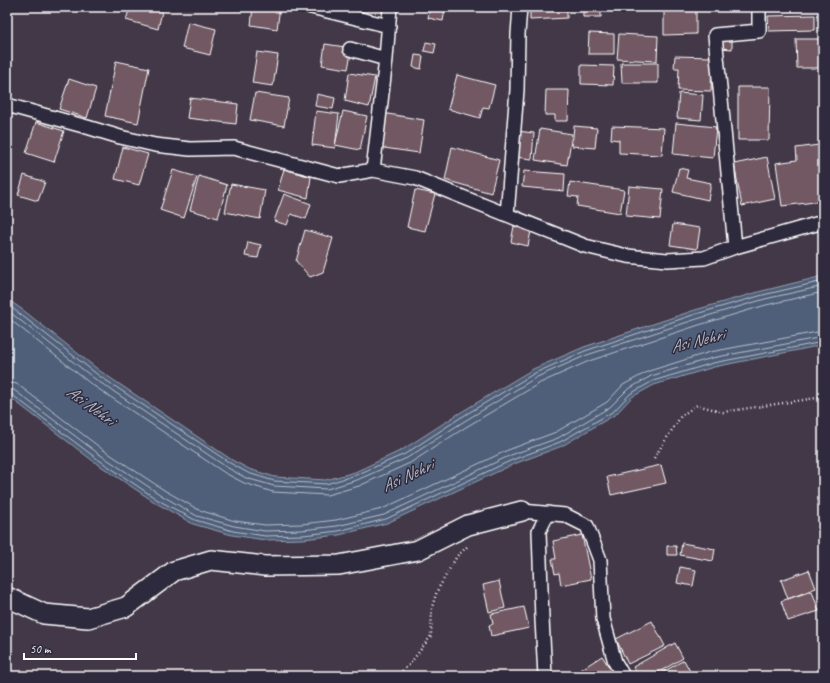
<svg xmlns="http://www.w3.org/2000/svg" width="830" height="683" font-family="Caveat,sans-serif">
<rect width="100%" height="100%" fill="#433848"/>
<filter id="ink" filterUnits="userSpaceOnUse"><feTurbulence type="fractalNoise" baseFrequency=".025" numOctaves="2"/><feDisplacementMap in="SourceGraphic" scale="8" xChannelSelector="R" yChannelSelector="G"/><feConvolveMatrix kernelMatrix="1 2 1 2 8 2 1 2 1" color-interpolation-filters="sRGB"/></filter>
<g filter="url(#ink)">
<path fill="#4f5f79" stroke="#959faf" d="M823,276v69l-109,22 -60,18 -22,12 -16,17 -54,32 -48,18 -127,59 -48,12 -36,4 -38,1 -33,-5 -39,-11 -37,-21 -63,-42 -86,-66v-96l16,11 77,61 132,89 17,9 26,8 51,3 29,-8 47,-22 56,-36 75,-45 51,-22 111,-37 67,-19z"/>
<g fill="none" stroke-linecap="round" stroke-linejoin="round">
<path stroke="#b9bfc9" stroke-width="1" d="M7,304l91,71 132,88 18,10 26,8 52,3 30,-9 49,-21 55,-36 75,-45 50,-22 111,-37 67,-19 60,-14
M7,310l88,69 133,89 18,10 28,8 53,3 30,-9 50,-22 56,-36 74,-45 50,-22 110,-36 68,-20 58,-13
M7,317l84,67 134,89 19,10 29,9 54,3 32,-9 51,-23 56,-36 74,-44 49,-22 110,-36 67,-20 57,-13
M7,382l10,2 85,65 62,41 35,20 36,11 30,4 37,-1 34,-4 46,-11 126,-59 48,-18 51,-30 16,-17 26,-14 61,-19 113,-21
M7,388l7,2 85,64 62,41 36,21 37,10 31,5 37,-1 35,-4 47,-11 127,-60 47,-17 52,-31 17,-17 24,-14 61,-18 111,-21
M7,393l4,1 85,64 62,42 37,20 38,11 32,5 38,-1 35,-4 48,-12 126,-59 48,-18 54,-31 16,-17 23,-13 60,-18 110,-21"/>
</g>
<path fill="#715962" stroke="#fff" d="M130,7h33l-5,22 -32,-9z
M253,7h27l-3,22 -26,-4z
M430,7h30l-1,4 -14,-2 -2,12 -15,-3z
M530,7h37v11l-37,2z
M583,7h18v10h-18z
M664,7h32v27l-32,1z
M815,15v15l-46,1 -1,-15z
M188,22l28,7 -6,26 -28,-7z
M589,33l25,1v20h-26z
M619,34l39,2 -1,25 -40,-2z
M722,38l10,1v10l-11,-1z
M796,39h27v29h-26z
M426,42l10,2 -2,9 -10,-2z
M325,44l27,4 -4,21 -26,-4z
M257,52l21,3 -5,31 -21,-3z
M415,55l8,1 -2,13 -8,-2z
M675,56l37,1 -1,34 -33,-1 1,-22h-5z
M116,61l33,7 -11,55 -33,-7z
M621,63h37v20h-36z
M581,65l33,1 -1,19 -32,-1z
M349,73l26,4 -6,30 -24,-6z
M457,75l38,10 -6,23 -6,-1 -3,11 -32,-9z
M69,79l27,9 -9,30 -28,-9z
M738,87h32l-1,53h-31z
M546,90h23l-1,31h-13v-6h-10z
M255,93l34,5 -5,28 -34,-6z
M679,93l24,2 -2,25 -24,-2z
M317,94l18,4 -2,11 -18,-3z
M190,98l48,6 -2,20 -49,-6z
M316,111l23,3 -4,34 -23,-3z
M343,111l24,5 -7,34 -25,-5z
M382,113l42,7 -5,33 -42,-6z
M36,122l28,9 -10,31 -28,-9z
M676,123l40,4 -3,31 -40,-4z
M574,126l23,2 -2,20 -23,-2z
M612,126l52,2 -2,27 -43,-2v-13l-8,-1z
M540,129l32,5 -5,31 -32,-5z
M517,131l17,2 -2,26 -17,-2z
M819,145l4,28v28l-41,5 -6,-43 21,-3 -1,-12z
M123,147l25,7 -9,31 -24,-6z
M452,147l47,13 -8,33 -46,-13z
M767,157l8,42 -33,7 -8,-42z
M679,168l9,2 -2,8 25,5 -3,17 -35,-8z
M284,169l27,8 -3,21 -30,-8z
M173,170l24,7 -13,41 -24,-8z
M524,171l41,3 -1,17 -42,-4z
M24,175l21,7 -7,19 -20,-6z
M199,176l28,9 -9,33 -28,-8z
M570,182l54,8 -4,23 -43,-7 1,-9 -10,-1z
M231,184l34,6 -5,29 -35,-7z
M629,186l34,3 -3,30 -34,-3z
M415,190l20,4 -10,37 -18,-4z
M284,194l27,10 -5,15 -15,-5 -4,11 -13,-4z
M673,224l27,4 -3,21 -27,-4z
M514,226l17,5 -3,15 -17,-4z
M305,230l28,8 -10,34 -13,5 -14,-16z
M248,242l13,3 -3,13 -13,-2z
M661,465l5,18 -55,12 -4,-18z
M582,535l9,44 -30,6 -2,-12 -4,1 -3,-15h4l-3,-18z
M682,543l33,6 -2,12 -33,-6z
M667,546h9l1,9h-10z
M680,567l16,3 -3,16 -16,-3z
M809,570l7,18 -28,11 -7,-19z
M499,581l6,27 -16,4 -6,-27z
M812,591l7,20 -31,10 -7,-20z
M524,607l5,21 -38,8 -2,-11 4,-1 -2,-10z
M652,621l13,25 -37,18 -12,-25z
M675,643l8,15 -31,18h-14l-5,-9z
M602,656l13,20h-40l-1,-2z
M684,660l8,15 -1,1h-35z"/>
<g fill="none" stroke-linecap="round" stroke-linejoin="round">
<defs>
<path id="street" d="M311,7l78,19
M350,49l36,10
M7,105l80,22 33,10 35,8 35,4 44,-1 105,28 34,-6 42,8 170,68 42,10 40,4 37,-2 31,-11 88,-25
M373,170l13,-111 4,-52
M507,215l10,-125 1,-56 2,-27
M735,247l-20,-212 44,-4v-24
M522,511l43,4 22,11 13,34 3,59 12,43 8,14
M545,676l-3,-57 -3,-88 9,-18"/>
<path id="secondary" d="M7,597l37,17 44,4 38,-11 48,-36 37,-11 54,6 74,-1 79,-15 50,-25 54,-14"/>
</defs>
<use href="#street" stroke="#fff" stroke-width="16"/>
<use href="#secondary" stroke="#fff" stroke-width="22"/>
<path stroke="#fff" stroke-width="2.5" stroke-dasharray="1 3" stroke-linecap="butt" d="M654,458l27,-42 16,-11 26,7 100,-15
M396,676l13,-11 22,-29 1,-29 5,-16 20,-35 12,-11"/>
<use href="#street" stroke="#2f2a3d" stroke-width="13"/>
<use href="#secondary" stroke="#2f2a3d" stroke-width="19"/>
</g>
</g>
<g text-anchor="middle" stroke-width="3" stroke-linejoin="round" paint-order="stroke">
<g font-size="17" font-style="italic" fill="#b0b7c3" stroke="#2f2a3d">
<text transform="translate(697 340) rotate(-14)" y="6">Asi Nehri</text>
<text transform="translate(91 405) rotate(36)" y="6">Asi Nehri</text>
<text transform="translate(407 475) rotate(-25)" y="6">Asi Nehri</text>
</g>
</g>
<rect width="830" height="683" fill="none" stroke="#2f2a3d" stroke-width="24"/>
<rect x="12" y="12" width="806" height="659" fill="none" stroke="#fff" stroke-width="1.5" filter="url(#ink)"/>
<path d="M24 653v6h112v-6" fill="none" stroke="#ffffff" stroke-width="2"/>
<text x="30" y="653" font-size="12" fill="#ffffff" stroke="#2f2a3d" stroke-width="3" paint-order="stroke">50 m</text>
</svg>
